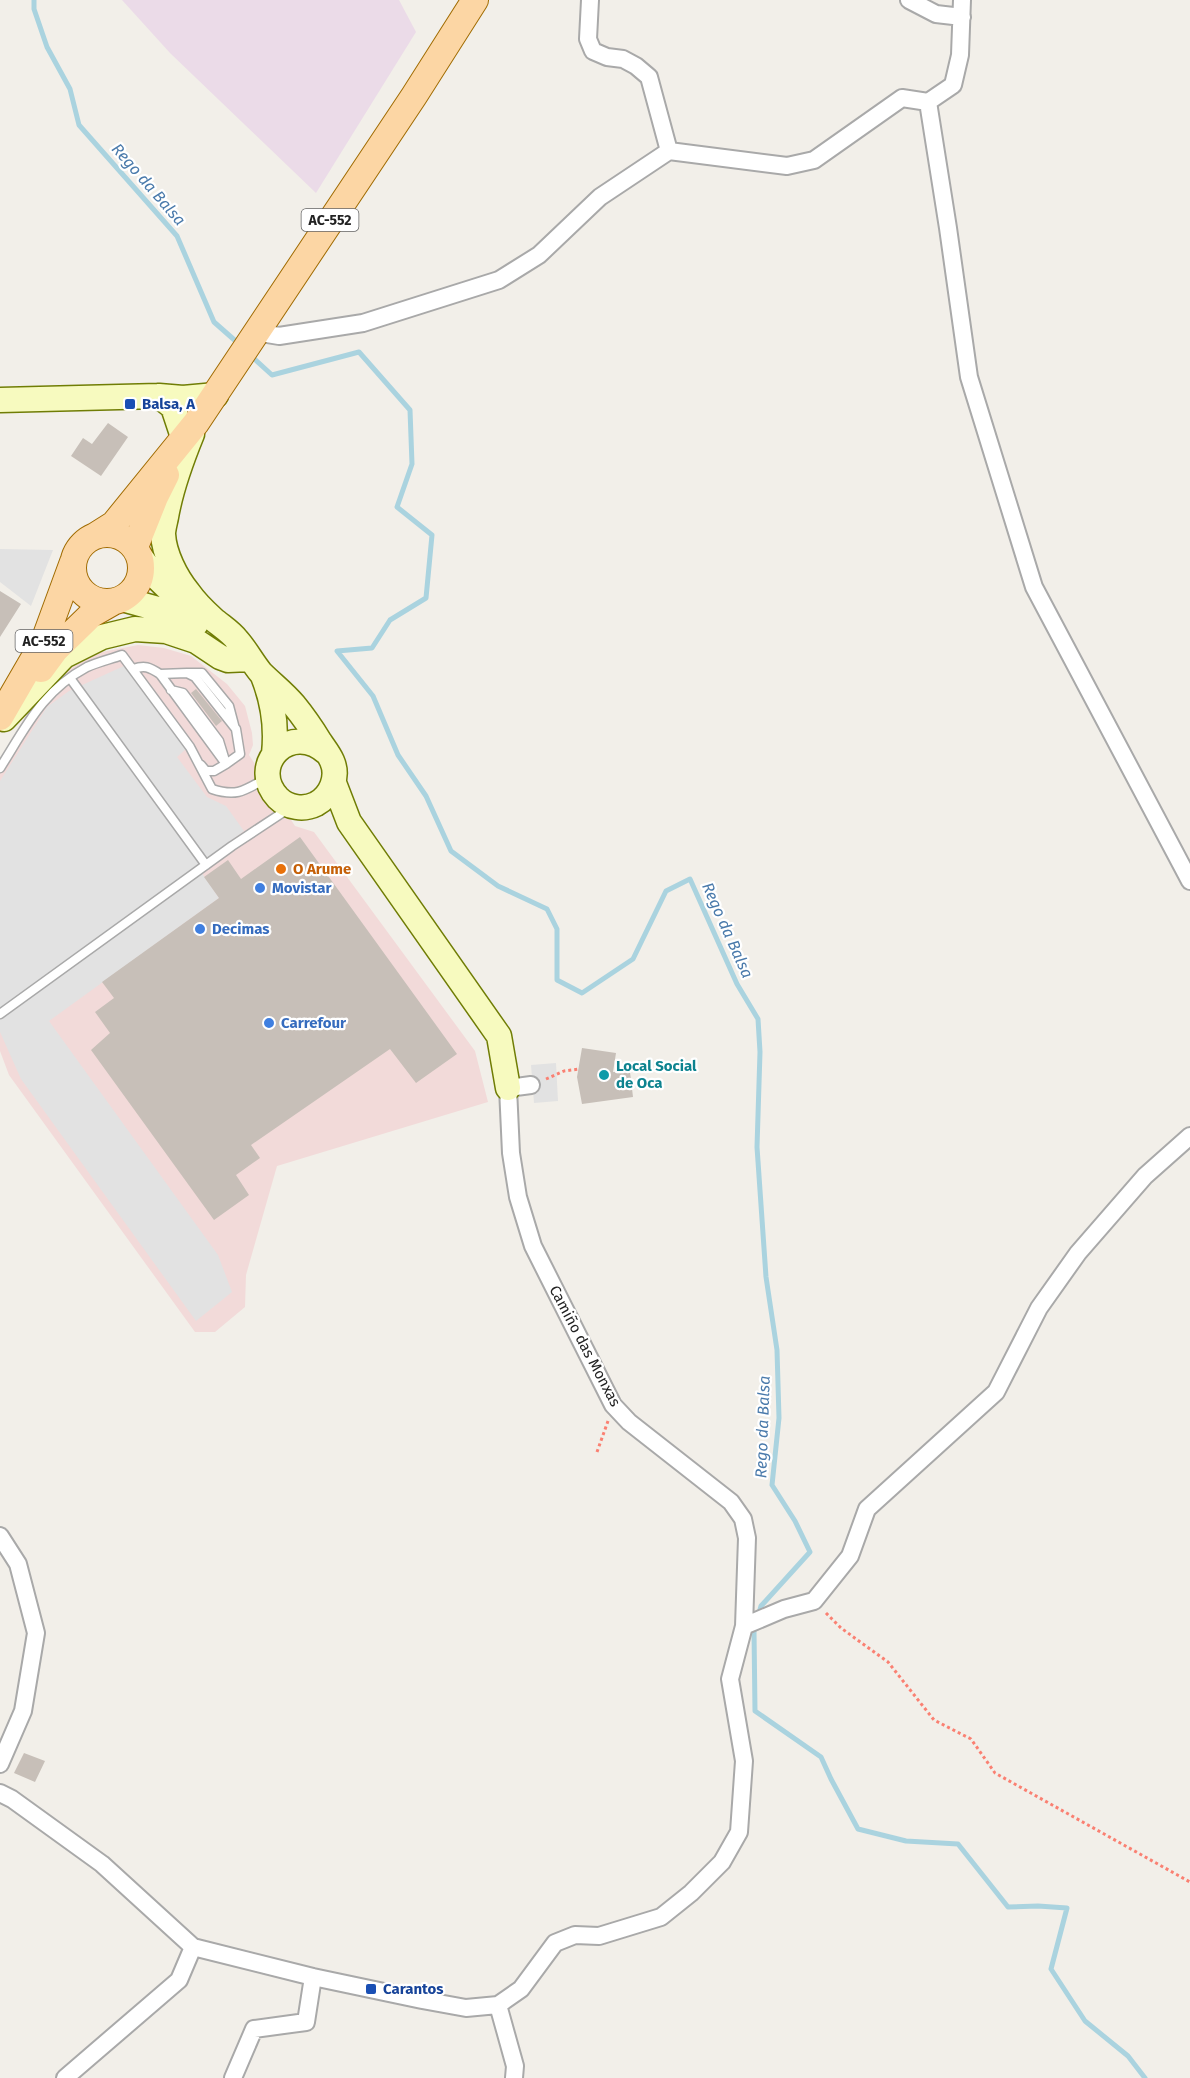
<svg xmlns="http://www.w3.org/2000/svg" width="1190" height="2078" font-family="'Fira Sans',sans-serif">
<rect width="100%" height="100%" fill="#f2efe9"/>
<path fill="#f2dad9" d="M138,645l26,3 27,8 36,28 18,22 7,27 1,12 -4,10 46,71 19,6 161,219 13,51 -211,64 -31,109 -1,32 -30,25h-20l-186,-257 -9,-24v-292l27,-45 36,-41 34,-20z"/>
<path fill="#ebdbe8" d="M122,0h277l17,32 -100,161 -146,-140z"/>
<path fill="#e2e2e2" d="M0,549l53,1 -22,56 -31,-24z
M126,665l60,84 -9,8 30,40 19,9 18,25 -47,35 22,32 -170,123 169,234 14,37 -36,29 -175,-242 -21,-47v-251l47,-74 22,-16z
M556,1063l2,38 -24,2 -3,-38z"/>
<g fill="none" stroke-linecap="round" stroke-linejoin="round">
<path stroke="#aad3df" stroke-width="5" d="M34,0v9l13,38 23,42 9,36 98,111 37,86 25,22
M250,355l22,20 87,-23 51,58 2,54 -15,43 35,28 -6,63 -36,22 -18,28 -35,3 36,45 25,59 28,41 25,55 47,35 49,23 10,20v51l25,13 51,-34 33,-68 24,-12 47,105 21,35 2,33 -3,95 9,130 11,73 2,68 -7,67 23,36 15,31 -49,54 -3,11
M755,1626l-1,5 1,80 66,46 10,22 27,50 48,12 52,3 50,63 30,-1 29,2 -16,61 34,52 43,35 17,22"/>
</g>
<path fill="#c7bfb8" d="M108,423l20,14 -27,39 -30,-20 12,-18 9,6z
M0,591l21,13 -21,33z
M196,689l26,32 -6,5 -25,-33z
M300,837l157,217 -41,29 -26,-34 -139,96 9,13 -24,17 13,20 -35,25 -123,-170 19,-17 -15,-21 19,-14 -12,-16 117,-84 -15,-21 24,-17 13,19z
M582,1048l34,5 -3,19h17l3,25 -51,7 -5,-27z
M24,1753l21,8 -10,21 -21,-9z"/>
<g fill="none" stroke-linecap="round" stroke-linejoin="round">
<defs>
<path id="lane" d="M133,669c12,-4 16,-2 27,5l66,90 -12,7h-8l-5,-6
M187,673h15l27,33 5,19
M160,674l27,-1 8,4 41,52 4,25 -14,10 -7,-23 -36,-48 -12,-3
M70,678l136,187
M0,768c26,-41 42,-77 87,-101 11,-5 24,-8 35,-12l68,92 22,42c24,8 32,2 53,-10
M0,1014l232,-168 56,-37"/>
<path id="street" d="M590,0l-2,39 5,12 14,6 16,2 13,7 13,11 20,74
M909,0l27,14 26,3
M928,102l20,126 21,149 65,210 156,294
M255,332l24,4 84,-13 136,-43 40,-25 61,-58 69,-46 118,15 27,-6 88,-62 26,4 25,-17 7,-30 2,-55
M531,1085l-23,3 3,65 7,44 15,49 80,159 16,17 102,80 12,17 4,19 -3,88
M0,1536l18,28 18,69 -13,78 -23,53
M0,1793l12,6 90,65 91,83 120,30 109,23 44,8 32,-3 23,-16 34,-46 20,-8 24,1 62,-19 30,-24 31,-31 17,-30 5,-71 -14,-82 14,-53 40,-17 30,-8 36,-45 17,-47 129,-117 43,-84 39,-55 67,-77 45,-40
M498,2005l17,61 -1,12
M65,2078l114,-98 14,-33
M233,2078l21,-49 52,-7 7,-45"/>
<path id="secondary" d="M159,396l14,11 11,33
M0,400l159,-4 24,2 33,-3
M192,434c-11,27 -21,54 -26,83 -1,5 -3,12 -3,17 1,20 13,43 25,58 7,10 16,19 25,27 8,7 18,13 24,21 9,10 15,22 24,33 11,11 23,20 33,32 9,11 18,24 26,37 4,6 9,12 12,19 7,16 -1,35 -16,43 -12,6 -28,4 -38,-6 -31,-33 13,-78 49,-45
M140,556l12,17 34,33
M122,599l47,13 27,12
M263,676c10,25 14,51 11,78
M4,719l60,-63 38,-19 33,-8 31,2 30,10 24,16 8,3 22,-1
M334,783l15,39 150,214 9,52"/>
<path id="primary" d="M73 568a34 34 0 1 1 68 0a34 34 0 1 1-68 0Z
M95,536l19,-12 82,-101 218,-327 61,-96
M135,547l20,-50 11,-22
M41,669l14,-19 37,-36 21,-12
M0,717l44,-76 29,-79"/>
</defs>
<use href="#lane" stroke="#a9a9a9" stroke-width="11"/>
<use href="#street" stroke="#a9a9a9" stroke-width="20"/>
<use href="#secondary" stroke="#707d05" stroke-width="27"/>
<use href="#primary" stroke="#a06b00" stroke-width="28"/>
<path stroke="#fa8072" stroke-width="3" stroke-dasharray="3 3" stroke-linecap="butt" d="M546,1079l18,-8 15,-2
M597,1452l11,-31
M826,1613l15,15 47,34 46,58 37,19 24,34 195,109"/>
<use href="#lane" stroke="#fff" stroke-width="8"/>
<use href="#street" stroke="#fff" stroke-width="16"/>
<use href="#secondary" stroke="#f7fabf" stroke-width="24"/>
<use href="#primary" stroke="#fcd6a4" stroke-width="26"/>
</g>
<g fill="#1a4fb4" stroke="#fff" stroke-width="2">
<rect x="124" y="398" width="12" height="12" rx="3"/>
<rect x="365" y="1983" width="12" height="12" rx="3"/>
</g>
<circle fill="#e8710a" stroke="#fff" stroke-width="2" cx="281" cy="869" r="6"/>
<g fill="#3f7fe0" stroke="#fff" stroke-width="2">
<circle cx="260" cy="888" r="6"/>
<circle cx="200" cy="929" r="6"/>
<circle cx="269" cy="1023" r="6"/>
</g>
<circle fill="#0f9aa8" stroke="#fff" stroke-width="2" cx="604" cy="1075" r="6"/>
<g text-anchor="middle" stroke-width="4.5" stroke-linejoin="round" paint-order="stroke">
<g fill="#fff" stroke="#646464" stroke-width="1.5">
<rect x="301.5" y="209" width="57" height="22" rx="4.5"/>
<rect x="15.5" y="630" width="57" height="22" rx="4.5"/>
</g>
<g font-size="14" font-weight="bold" fill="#222">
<text x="330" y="225">AC-552</text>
<text x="44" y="646">AC-552</text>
</g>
<g font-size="15" font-weight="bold" fill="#164399" stroke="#fff" text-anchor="start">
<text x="142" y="409">Balsa, A</text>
<text x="383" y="1994">Carantos</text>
</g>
<g font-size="15" font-weight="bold" fill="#c56008" stroke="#fff" text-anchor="start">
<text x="293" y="874">O Arume</text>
</g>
<g font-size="15" font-weight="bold" fill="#366cbe" stroke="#fff" text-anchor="start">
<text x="272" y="893">Movistar</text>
<text x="212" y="934">Decimas</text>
<text x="281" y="1028">Carrefour</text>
</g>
<g font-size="15" font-weight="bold" fill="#0d838f" stroke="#fff" text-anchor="start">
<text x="616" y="1071">Local Social<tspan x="616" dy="17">de Oca</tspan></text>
</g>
<g font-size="15" fill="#222" stroke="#fff">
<text transform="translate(585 1346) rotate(62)" y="5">Camiño das Monxas</text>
</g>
<g font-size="16" font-style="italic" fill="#4a7aab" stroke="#fff">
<text transform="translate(149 184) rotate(49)" y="6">Rego da Balsa</text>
<text transform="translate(728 930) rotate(66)" y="6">Rego da Balsa</text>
<text transform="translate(762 1427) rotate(-88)" y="6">Rego da Balsa</text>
</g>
</g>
</svg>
